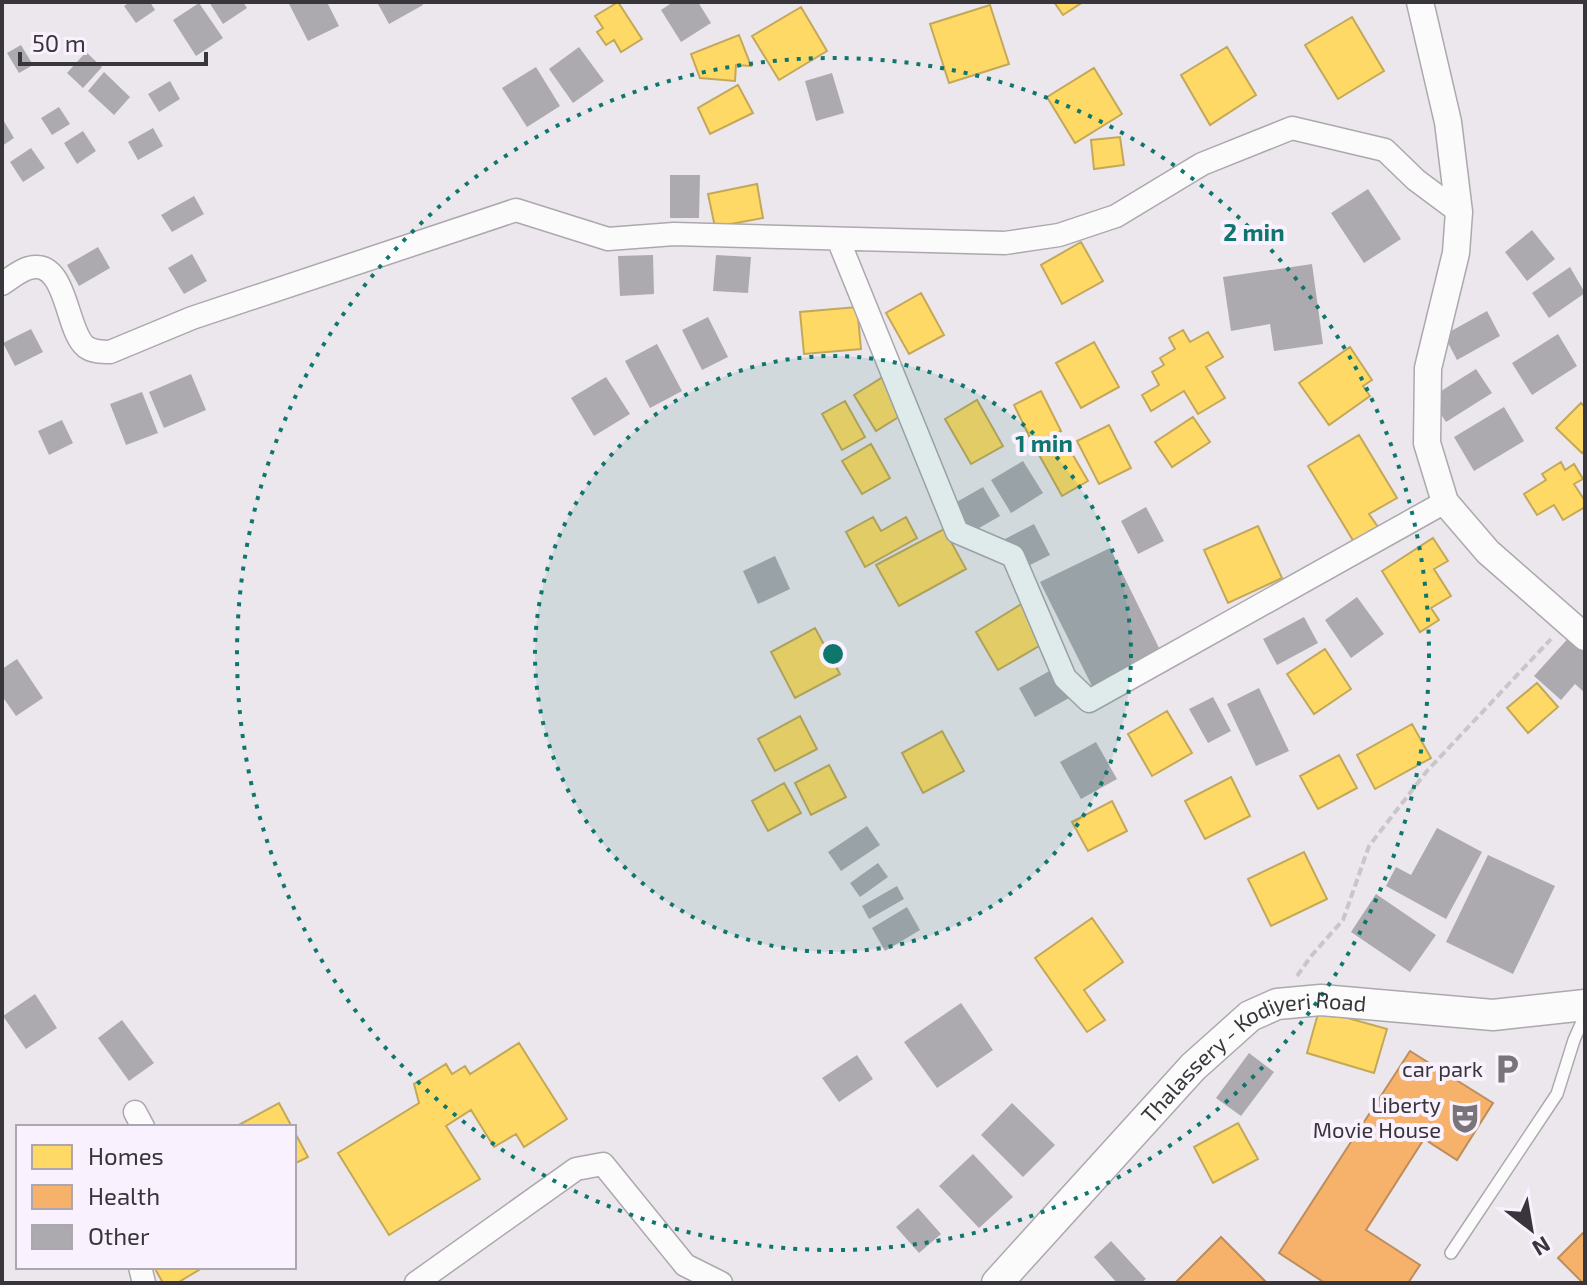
<svg xmlns="http://www.w3.org/2000/svg" width="1587" height="1285" font-family="'Exo 2',sans-serif">
<rect width="100%" height="100%" fill="#ece7ed"/>
<path fill="#ffd966" stroke="#c4a859" stroke-width="2" d="M618,2l24,37 -21,13 -7,-12 -8,5 -9,-13 6,-4 -8,-12z
M1054,2h29l-20,13z
M990,5l19,59 -60,19 -19,-59z
M801,7l26,44 -48,29 -27,-44z
M1352,17l32,54 -46,28 -33,-54z
M739,35l12,31 -15,-1 -1,16 -35,-3 -9,-24z
M1227,47l29,48 -46,30 -29,-50z
M1094,68l28,46 -47,29 -28,-46z
M738,85l15,28 -43,21 -12,-26z
M1120,137l4,28 -30,4 -3,-29z
M757,184l6,34 -48,9 -7,-33z
M1081,242l22,39 -41,23 -21,-39z
M921,293l23,42 -35,19 -23,-41z
M857,307l4,42 -57,5 -4,-42z
M1183,330l7,12 18,-10 15,25 -17,10 19,31 -27,16 -14,-23 -33,20 -9,-16 17,-10 -7,-13 12,-7 -4,-7 15,-9 -6,-11z
M1094,342l25,45 -38,21 -25,-45z
M1350,347l22,33 -9,6 7,10 -41,29 -30,-42z
M883,377l22,36 -29,18 -22,-36z
M1041,391l20,40 -28,13 -19,-39z
M977,400l26,46 -32,18 -26,-45z
M845,401l20,36 -23,13 -20,-36z
M1581,403l4,4v43l-3,3 -26,-25z
M1193,417l17,25 -38,25 -17,-25z
M1109,425l22,43 -32,16 -22,-43z
M1359,435l38,63 -28,16 9,13 -24,15 -46,-76z
M1063,438l25,43 -26,15 -24,-43z
M871,444l19,34 -28,16 -20,-33z
M1561,462l4,8 9,-6 9,15 -9,5 11,17v6l-22,13 -9,-15 -17,10 -13,-21 22,-14 -4,-6z
M873,517l8,14 25,-14 11,21 -52,29 -19,-35z
M1258,526l24,52 -54,25 -24,-53z
M944,529l22,40 -67,37 -23,-41z
M1433,538l15,23 -14,8 17,27 -20,12 8,12 -19,12 -38,-61z
M1023,603l23,39 -48,28 -22,-38z
M815,628l25,46 -45,24 -24,-46z
M1325,649l26,40 -37,25 -27,-40z
M1537,683l21,24 -30,26 -21,-25z
M1167,711l25,42 -40,23 -24,-42z
M800,716l17,33 -42,22 -17,-32z
M1412,724l19,34 -56,31 -18,-34z
M942,731l22,40 -41,22 -21,-40z
M1339,755l18,33 -39,21 -18,-33z
M829,765l17,32 -35,18 -16,-32z
M1231,777l19,39 -45,23 -20,-38z
M784,783l17,30 -33,18 -16,-30z
M1112,801l15,30 -39,20 -16,-29z
M1304,852l23,47 -56,27 -23,-47z
M1092,918l31,44 -39,28 21,30 -18,12 -52,-74z
M1319,1010l68,19 -13,44 -67,-20z
M519,1043l48,76 -43,28 -8,-13 -22,13 -23,-37 -25,16 34,53 -91,56 -51,-82 81,-50 -5,-19 32,-20 6,10 13,-8 5,8z
M279,1103l13,24h-57z
M1238,1123l20,36 -45,24 -19,-36z
M294,1131l14,26 -14,7z
M154,1267h50l-27,16h-14z"/>
<path fill="#f6b26b" stroke="#bd8d5d" stroke-width="2" d="M1410,1051l83,52 -36,57 -33,-21 -58,91 54,35 -12,18h-83l-46,-30z
M1585,1231v52h-2l-25,-25z
M1221,1237l46,46h-92z"/>
<path fill="#aca9af" d="M130,2h20l5,8 -19,13 -12,-17z
M209,2h34l4,6 -24,16z
M288,2h39l12,24 -31,15z
M377,2h44l2,3 -34,19z
M673,2h25l13,21 -30,19 -20,-32z
M199,3l24,35 -27,18 -23,-36z
M21,45l12,20 -14,8 -12,-20z
M579,47l25,34 -31,22 -24,-34z
M86,52l16,15 -19,21 -16,-15z
M536,67l24,39 -33,21 -25,-39z
M104,72l26,25 -16,18 -26,-24z
M832,73l12,40 -28,8 -11,-40z
M170,81l10,18 -21,13 -11,-18z
M59,107l11,17 -18,11 -11,-17z
M2,118l12,20 -12,8z
M153,128l10,18 -25,14 -10,-18z
M83,131l13,20 -19,13 -13,-21z
M31,148l14,20 -22,14 -13,-20z
M670,175h30l-1,43h-29z
M1368,189l33,50 -37,24 -33,-50z
M194,196l10,18 -32,18 -11,-17z
M1532,230l23,29 -28,22 -22,-29z
M98,247l12,21 -31,18 -12,-21z
M192,254l15,27 -23,13 -16,-26z
M653,255l1,39 -34,2 -2,-40z
M716,255l35,2 -3,36 -35,-2z
M1312,264l11,80 -49,7 -4,-27 -39,7 -8,-54z
M1570,267l15,26 -36,25 -17,-25z
M1487,311l13,25 -43,24 -13,-25z
M708,317l20,40 -26,13 -20,-40z
M31,329l12,23 -28,14 -12,-23z
M1558,334l19,32 -45,29 -20,-32z
M657,344l25,47 -32,17 -25,-47z
M1476,369l16,24 -46,29 -16,-24z
M191,374l15,36 -42,18 -15,-36z
M606,377l24,37 -36,22 -23,-38z
M142,392l16,41 -32,12 -16,-41z
M1504,407l20,34 -50,30 -20,-34z
M62,420l11,23 -24,12 -11,-24z
M1023,461l20,32 -32,20 -20,-33z
M983,487l17,29 -28,16 -17,-29z
M1146,507l18,34 -26,13 -17,-33z
M1034,524l16,31 -30,15 -15,-31z
M1110,548l52,106 -69,34 -53,-106z
M775,556l15,33 -32,15 -15,-33z
M1357,597l27,37 -33,24 -26,-38z
M1304,617l14,26 -41,22 -14,-26z
M1572,634l13,11v48l-10,-9 -14,16 -27,-24z
M17,659l26,39 -27,18 -14,-20v-27z
M1053,669l16,29 -34,19 -16,-29z
M1259,688l30,63 -33,15 -29,-62z
M1213,697l18,34 -23,12 -19,-34z
M1096,742l21,37 -36,20 -21,-37z
M867,826l13,19 -39,26 -13,-19z
M1437,828l45,24 -36,67 -60,-33 10,-19 15,8z
M1488,855l67,31 -42,88 -67,-32z
M878,863l10,14 -28,20 -10,-14z
M897,886l7,13 -35,20 -7,-13z
M1376,894l60,41 -26,37 -59,-40z
M907,907l13,23 -35,21 -13,-23z
M35,994l22,34 -31,21 -23,-33z
M961,1003l32,47 -56,38 -33,-46z
M122,1020l32,43 -25,18 -31,-43z
M1249,1053l25,19 -33,44 -25,-18z
M857,1055l16,24 -34,23 -17,-24z
M1012,1103l43,42 -32,32 -42,-42z
M973,1154l40,43 -34,31 -40,-42z
M918,1208l23,26 -22,19 -23,-26z
M1111,1241l35,38 -5,4h-24l-23,-26z"/>
<g fill="none" stroke-linecap="round" stroke-linejoin="round">
<defs>
<path id="service" d="M1451,1253l106,-159 17,-54 11,-25"/>
<path id="minor" d="M838,239l119,293 56,24 52,122 24,23 356,-199
M2,284c8,-5 18,-14 27,-16 39,-10 36,63 57,79 7,5 16,5 24,5l82,-34 324,-108 92,29 66,-5 331,9 54,-8 57,-19 86,-52 90,-36 93,22 31,30 43,32
M135,1112l8,15
M140,1267l4,16
M416,1283l160,-114 27,-5 82,101 36,18"/>
<path id="tertiary" d="M1420,2l28,120 11,90 -3,41 -28,115 -1,75 18,59 43,50 97,85"/>
<g id="secondary">
<path id="s1" d="M997,1283l196,-216 57,-51 27,-12 44,-4 172,15 92,-10"/>
</g>
</defs>
<use href="#service" stroke="#aca8ad" stroke-width="14"/>
<use href="#minor" stroke="#aca8ad" stroke-width="25"/>
<use href="#tertiary" stroke="#aca8ad" stroke-width="29"/>
<use href="#secondary" stroke="#aca8ad" stroke-width="33"/>
<path stroke="#c9c6ca" stroke-width="4" stroke-dasharray="8 4" stroke-linecap="butt" d="M1297,976l15,-21 31,-35 26,-74 58,-75 124,-132"/>
<use href="#service" stroke="#fcfbfc" stroke-width="11"/>
<use href="#minor" stroke="#fcfbfc" stroke-width="22"/>
<use href="#tertiary" stroke="#fcfbfc" stroke-width="26"/>
<use href="#secondary" stroke="#fcfbfc" stroke-width="30"/>
</g>
<circle cx="833" cy="654" r="298" fill="#0f766e" fill-opacity=".12"/>
<g fill="none" stroke="#0f766e" stroke-width="4" stroke-dasharray="4 8">
<circle cx="833" cy="654" r="298"/>
<circle cx="833" cy="654" r="596"/>
</g>
<defs>
<symbol id="parking-bare" viewBox="-9 -9 18 18"><path d="M-3.5-5.5H1a3.5 3.5 0 0 1 0 7H-1V5.5H-3.5ZM-1-3.4V-.6H.8a1.4 1.4 0 0 0 0-2.8Z" fill="#787479" stroke="#faf1fe" stroke-width="2.5" paint-order="stroke"/></symbol>
<symbol id="theatre-bare" viewBox="-9 -9 18 18"><path d="M-5-5.5Q0-4 5-5.5V0Q5 5 0 6Q-5 5-5 0ZM-3.3-2.5H-1v1.5H-3.3ZM1-2.5H3.3v1.5H1ZM-2.8 1Q0 5.5 2.8 1Z" fill="#787479" stroke="#faf1fe" stroke-width="2.5" paint-order="stroke"/></symbol>
</defs>
<g fill-rule="evenodd">
<use href="#parking-bare" x="1485" y="1047" width="44" height="44"/>
<use href="#theatre-bare" x="1443" y="1096" width="44" height="44"/>
</g>
<g text-anchor="middle" stroke-width="8" stroke-linejoin="round" paint-order="stroke">
<g font-size="22" fill="#39363b" stroke="#faf1fe">
<text dy="8" stroke="none"><textPath href="#s1" startOffset="354">Thalassery - Kodiyeri Road</textPath></text>
</g>
<g font-size="22" fill="#39363b" stroke="#faf1fe" text-anchor="end">
<text x="1483" y="1077">car park</text>
<text x="1441" y="1113">Liberty<tspan x="1441" dy="25">Movie House</tspan></text>
</g>
</g>
<circle cx="833" cy="654" r="12" fill="#0f766e" stroke="#faf1fe" stroke-width="4"/>
<g font-size="24" text-anchor="middle" font-weight="bold" fill="#0f766e" stroke="#faf1fe" stroke-width="8" stroke-linejoin="round" paint-order="stroke">
<text x="1254" y="241">2 min</text>
<text x="1044" y="452">1 min</text>
</g>
<rect width="1587" height="1285" fill="none" stroke="#39363b" stroke-width="8"/>
<rect x="16" y="1125" width="280" height="144" fill="#faf1fe" stroke="#ada6b0" stroke-width="2"/>
<rect x="32" y="1145" width="40" height="24" fill="#ffd966" stroke="#ada6b0" stroke-width="2"/>
<text x="88" y="1165" font-size="24" fill="#39363b">Homes</text>
<rect x="32" y="1185" width="40" height="24" fill="#f6b26b" stroke="#ada6b0" stroke-width="2"/>
<text x="88" y="1205" font-size="24" fill="#39363b">Health</text>
<rect x="32" y="1225" width="40" height="24" fill="#aca9af" stroke="#ada6b0" stroke-width="2"/>
<text x="88" y="1245" font-size="24" fill="#39363b">Other</text>
<g transform="translate(1531 1229) rotate(149)" stroke="#faf1fe" stroke-width="6" paint-order="stroke">
<path d="M0-6L14 30L0 20L-14 30Z" fill="#39363b"/>
<text y="-12" font-size="22" font-weight="bold" text-anchor="middle" fill="#39363b">N</text>
</g>
<path d="M20 52v12h186v-12" fill="none" stroke="#39363b" stroke-width="4"/>
<text x="32" y="52" font-size="24" fill="#39363b" stroke="#faf1fe" stroke-width="6" paint-order="stroke">50 m</text>
</svg>
